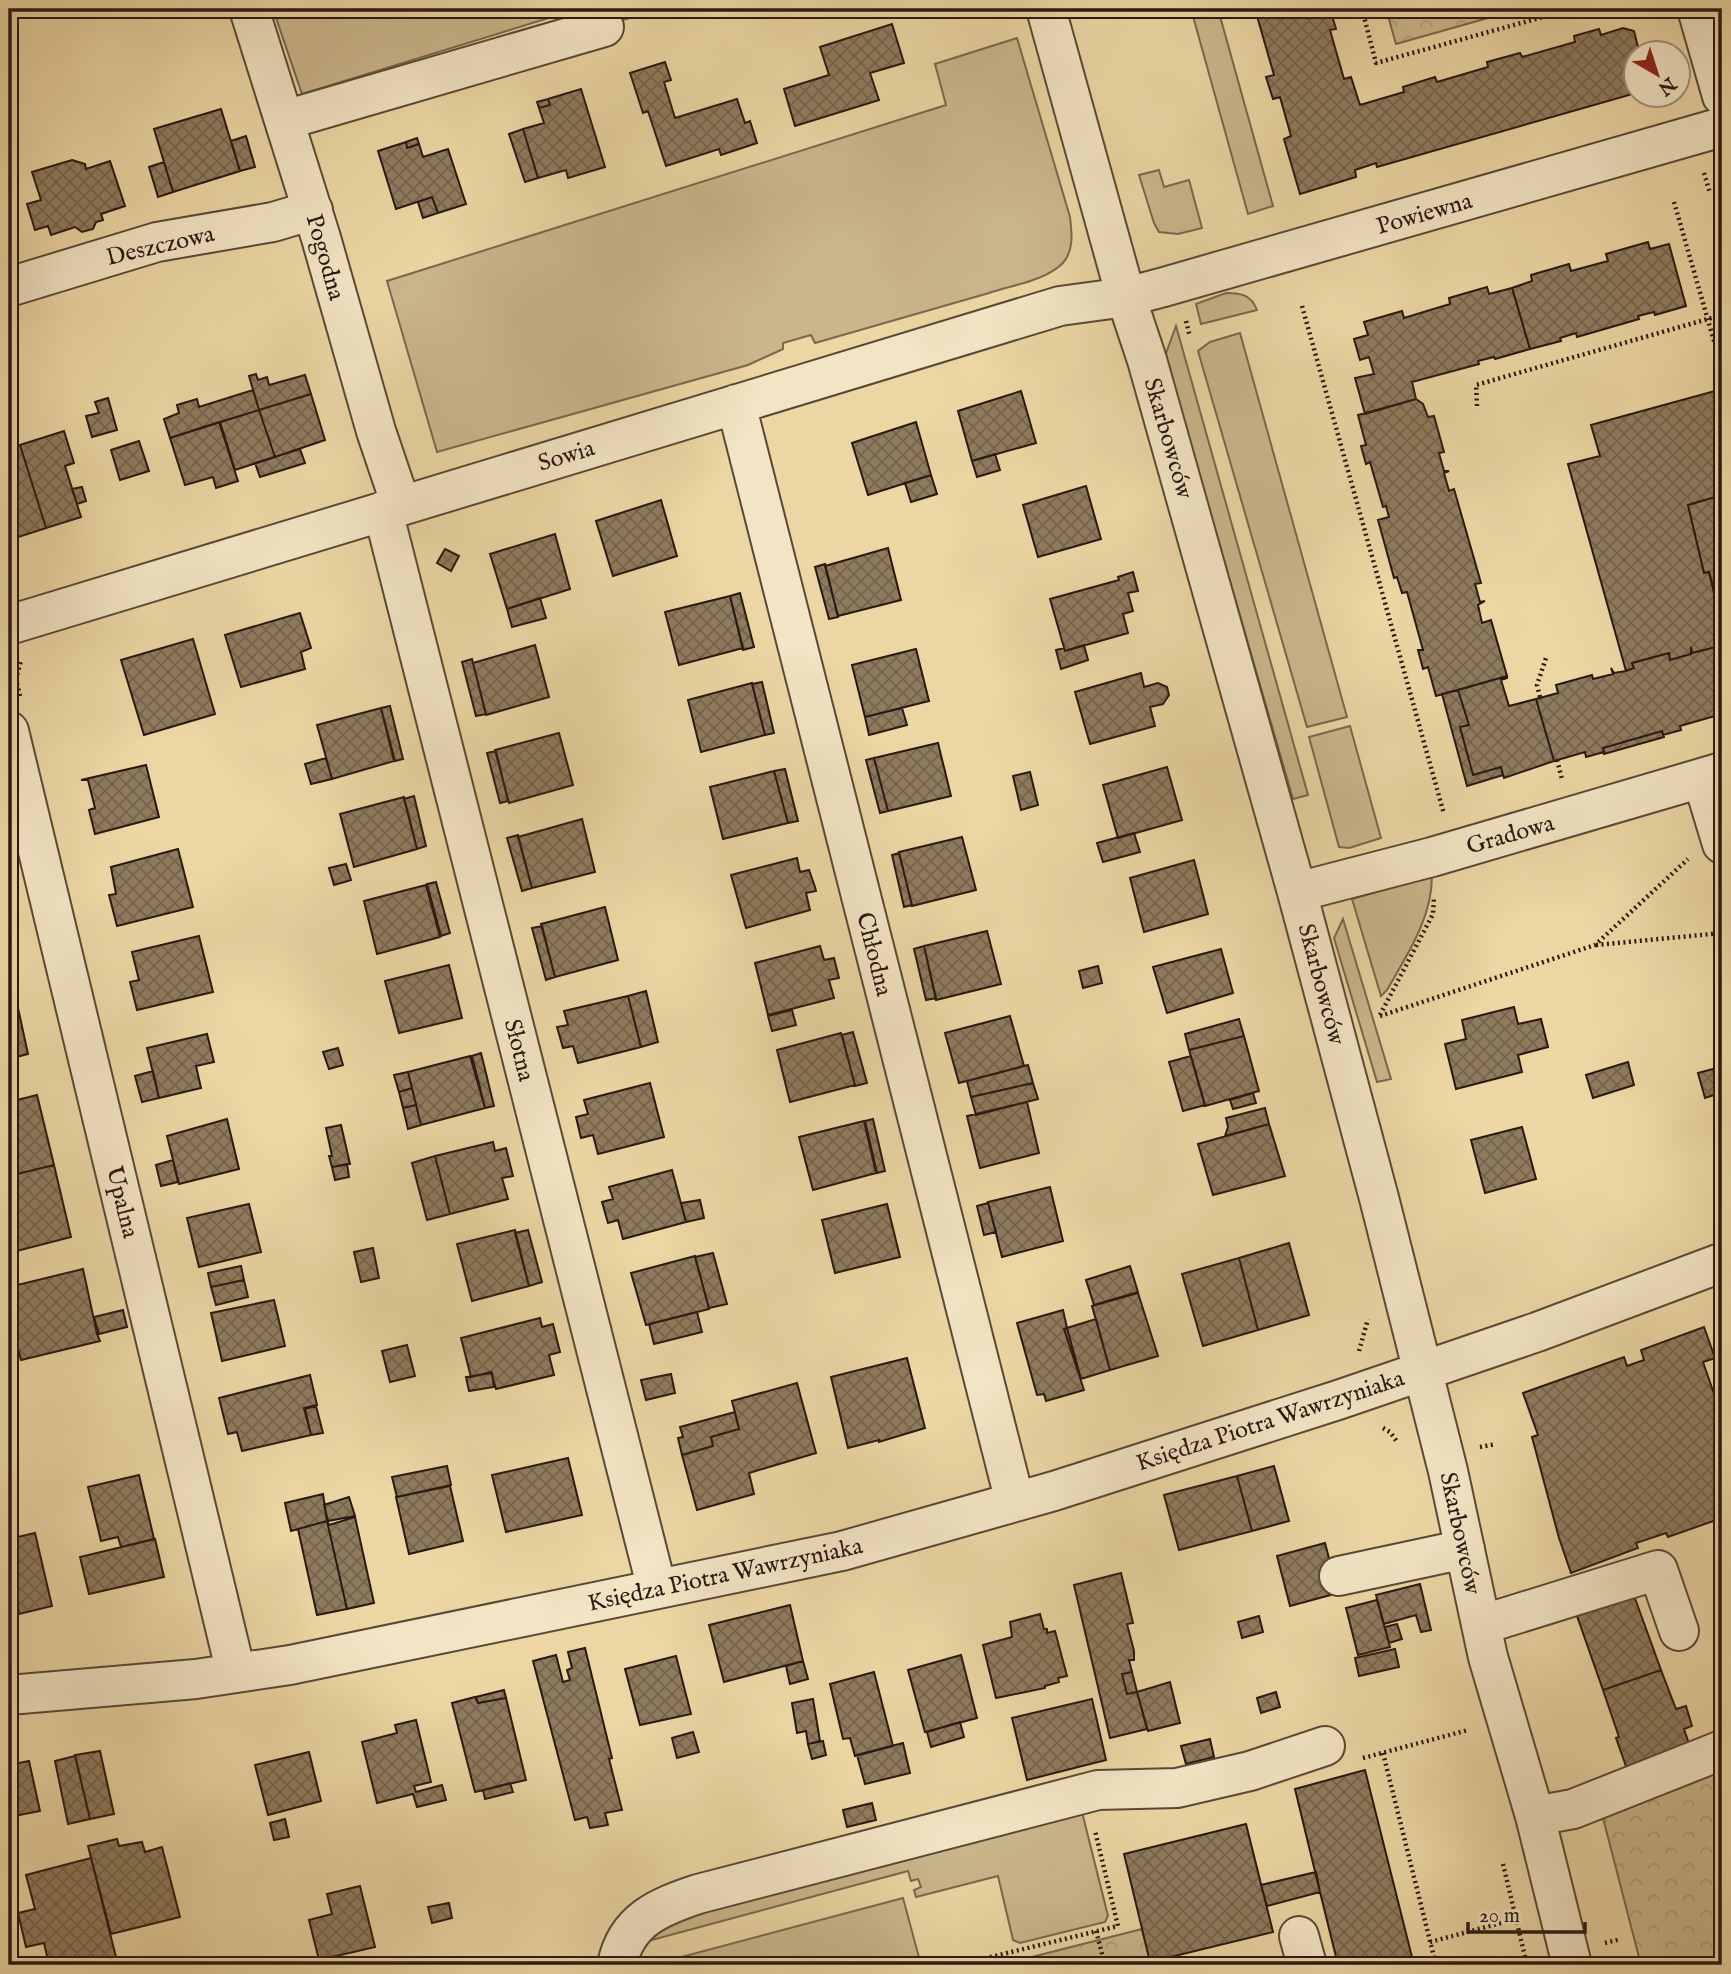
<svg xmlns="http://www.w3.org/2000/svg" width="1731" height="1974" font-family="'IM FELL English',serif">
<defs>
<pattern id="forest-crowns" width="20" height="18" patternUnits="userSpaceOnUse" patternTransform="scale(1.75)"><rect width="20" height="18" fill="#cab68b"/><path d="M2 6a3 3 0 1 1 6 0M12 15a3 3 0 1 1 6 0" fill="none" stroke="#ae9c77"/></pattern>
<pattern id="building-cross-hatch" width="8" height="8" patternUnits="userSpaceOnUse" patternTransform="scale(1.75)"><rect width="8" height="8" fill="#8e7b5e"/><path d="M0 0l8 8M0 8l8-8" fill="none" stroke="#74644c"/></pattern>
</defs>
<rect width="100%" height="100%" fill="#ebd6a4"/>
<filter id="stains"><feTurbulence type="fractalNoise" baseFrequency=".00286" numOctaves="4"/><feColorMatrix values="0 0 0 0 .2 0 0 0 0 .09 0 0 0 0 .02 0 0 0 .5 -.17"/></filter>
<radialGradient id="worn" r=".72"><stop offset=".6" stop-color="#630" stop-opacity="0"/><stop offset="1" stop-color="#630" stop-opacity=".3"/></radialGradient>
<path fill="#cab68b" stroke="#7a674e" stroke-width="2" d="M273,9h305l-276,85z
M597,9h65l-46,13z
M1191,9h27l55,197 -25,8z
M1017,38l53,179c2,16 4,33 -7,46 -18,18 -51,22 -74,30 -58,17 -116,33 -174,50l-4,-8 -28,8v6l-35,16 -311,87 -50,-171 559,-176 -11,-41z
M1159,170l5,17 25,-7 13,48 -24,6 -19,-2 -5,-9 -15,-48z
M1226,293c16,0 25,2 31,17l-56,14 -5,-20z
M1176,326l132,469 -15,4 -128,-443z
M1240,333l107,384 -40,10 -109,-376 12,-9z
M1350,726l31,112 -32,10 -10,-1 -30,-110z
M1432,876c0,42 -25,79 -45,114l-6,6 -29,-97z
M1343,919l48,160 -14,3 -43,-144z
M1077,1808l6,8 25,100 -3,6 -85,21 -7,-3 -15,-64 -82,21 -2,-7 7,-3 -3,-8 -7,2 -3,-10 -271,73 13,-17z
M903,1898l18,67h-266v-1z"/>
<path fill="url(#forest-crowns)" stroke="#7a674e" stroke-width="2" d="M1386,9h134l-124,35z
M1722,1763v202h-81l-39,-151z
M1142,1929l9,36h-130l-1,-5z"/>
<path fill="url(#building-cross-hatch)" stroke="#2a1812" stroke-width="2" d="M759,9h20l-18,5z
M1255,9h75l6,20 -6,1 14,49 7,-2 9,28 44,-13 -1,-5 32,-10 2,5 51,-15 -1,-5 33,-9 2,4 53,-15 -1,-6 25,-7 2,6 22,-7 11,3 4,16 5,-1 2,6h-9v41l-259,74 -1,-4 -21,7 1,7 -56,17 -16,-55 7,-3 -11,-39 -7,2 -7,-22 8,-2z
M892,24l12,39 -34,10 9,27 -84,26 -11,-37 45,-14 -9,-28z
M665,62l6,18 -7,2 11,36 62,-19 8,24 5,-2 7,22 -36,12 -2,-6 -53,17 -18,-55 -5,2 -13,-40z
M581,89l24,78 -37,11 -2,-8 -28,8 -15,-49 21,-6 -5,-15 11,-3 -2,-6z
M548,99l2,6 -11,3 -2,-6z
M221,109l19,62 -67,21 -19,-63z
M523,129l15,49 -13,4 -16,-48z
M246,136l9,31 -15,4 -9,-30z
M417,138l2,6 -12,4 -1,-6z
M406,142l1,6 12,-4 4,13 25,-8 18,55 -28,9 -6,-16 -36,12 -18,-58z
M72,160l13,4 1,5 24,-8 15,45 -24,8 2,6 -7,2 -3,7 -11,3 -7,-5 -24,8 -3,-9 -13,4 -8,-26 14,-4 -9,-28z
M164,162l9,30 -15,5 -9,-30z
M432,197l6,16 -15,5 -5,-16z
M1648,242l2,7 19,-5 17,62 -31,9 -1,-3 -16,4 1,3 -62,18 -1,-4 -16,5 1,3 -31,8 -18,-61 20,-7 -1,-6 38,-11 2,7 37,-10 -2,-7z
M1487,287l2,7 23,-6 18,61 -35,10 -1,-2 -16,4 1,3 -67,18 4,17 -51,15 -10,-36 19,-4 -5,-17 -9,3 -6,-21 14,-4 -4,-13 38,-11 2,7 46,-14 -1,-6z
M256,374l2,6 9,-3 2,8 36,-10 6,19 -52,16 -10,-34z
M1722,389v106l-34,10 16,68 5,-1 13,48v31l-4,1 -2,-5 -24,6 -1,-6v7l-21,6 -1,-7 -33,9 -4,1 2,5 -8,3 -58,-207 32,-8 -9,-31z
M253,390l6,20 -89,28 -6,-19 15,-6 -2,-8 20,-6 2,8z
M1021,391l15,52 -64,18 -14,-50z
M311,394l14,46 -50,17 -16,-47z
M108,398l9,32 -25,7 -6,-21 13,-3 -4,-11z
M1416,399l7,5 5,13 6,-1 10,36 -5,1 5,18h5l-5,2 5,18 5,-2 27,94 -6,1 5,18 5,-1 -7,4 4,18 9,-3 16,56 -71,20 -8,-29 -5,2 -5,-19h5l-16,-58 -5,1 -5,-16 -3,1 -16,-58 11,-3 -3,-11 -3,1 -13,-45 -4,2 -5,-18 5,-1 -8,-30z
M259,410l16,47 -40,13 -15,-48z
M219,422l19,59 -22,7 -3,-11 -28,8 -15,-47z
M916,422l15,53 -63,20 -16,-52z
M64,431l10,32 -9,3 16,51 -35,11 -26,-83z
M139,441l10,30 -29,9 -9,-30z
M20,445l26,83 -34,11 -3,-9v-81z
M300,449l5,14 -45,14 -5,-14z
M995,454l5,16 -23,7 -5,-16z
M931,475l6,19 -26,8 -6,-19z
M1086,486l15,53 -63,18 -15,-52z
M82,487l4,14 -9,3 -5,-15z
M1722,495v96l-8,2 -5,-21 -5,1 -16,-68z
M661,500l16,56 -64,20 -17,-55z
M555,534l15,55 -63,20 -17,-55z
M888,548l13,52 -63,16 -13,-50z
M445,549l14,7 -8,15 -14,-8z
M825,564l13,53 -9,2 -14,-52z
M1133,572l5,19 -10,2 5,18 -10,3 5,19 -63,18 -15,-52 69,-19 -1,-3z
M1722,591v29l-8,-27z
M740,593l14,54 -11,3 -13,-54z
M730,596l13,52 -64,17 -14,-53z
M540,598l6,20 -34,9 -5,-18z
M300,613l11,35 -10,4 4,17 -64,18 -16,-52z
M193,639l22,75 -71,21 -23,-75z
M535,645l14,52 -63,18 -13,-52z
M1084,645l4,15 -27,9 -5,-19 8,-2 1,3z
M1691,647l1,6 24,-6 2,5 4,-1v63l-42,12 1,4 -18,5 -1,-4 -59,17 1,4 -18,5 -1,-5 -31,9 -18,-62 22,-6 -2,-8 36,-10 1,4 20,-5 -2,-6 3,5 12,-2 8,-3 -2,-5 37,-10 1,7 21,-6z
M916,649l13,52 -64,16 -13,-52z
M472,659l14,55 -10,2 -14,-54z
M1141,673l3,14 14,-4 9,4 2,8 -6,9 -13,3 5,19 -65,18 -15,-52z
M1507,676v2l-6,2 8,26 27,-7 18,62 -50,17 -3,-11 -28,8 -13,-48 9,-2 -11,-35z
M762,682l12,51 -9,2 -13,-51z
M752,683l13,52 -64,17 -13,-52z
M1458,690l11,35 -9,2 13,48 28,-8 2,8 -36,11 -25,-92z
M390,706l13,53 -8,2 -14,-53z
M381,708l13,53 -62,18 -15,-54z
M902,708l5,17 -38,10 -4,-18z
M1662,731l2,6 -60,17 -1,-6z
M559,733l14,52 -64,18 -14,-53z
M938,743l13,53 -63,15 -14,-53z
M496,751l12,50 -8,2 -13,-50z
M326,758l6,21 -21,5 -6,-20z
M874,758l14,53 -8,2 -14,-53z
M146,765l13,52 -64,17 -6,-24 6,-2 -7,-28h-7z
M1167,767l15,53 -64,18 -15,-53z
M785,769l13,52 -10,2 -14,-52z
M774,771l14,52 -65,16 -13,-52z
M1030,772l8,33 -17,5 -8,-34z
M414,796l12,50 -9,3 -13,-50z
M404,797l13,52 -63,18 -14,-53z
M582,819l13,53 -63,16 -14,-51z
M1134,833l6,19 -37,10 -6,-19z
M518,835l14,53 -10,3 -15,-53z
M962,837l14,53 -64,16 -13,-54z
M178,849l15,58 -76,19 -8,-31 7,-1 -5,-27z
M899,853l13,52 -8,2 -12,-52z
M797,858l3,14 9,-2 6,17 1,4 -10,2 4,17 -64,18 -15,-53z
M1194,860l14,54 -64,18 -14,-54z
M346,864l5,16 -17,5 -5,-17z
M436,882l14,51 -9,3 -14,-52z
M426,885l14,52 -63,17 -13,-53z
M605,907l13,53 -63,17 -14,-53z
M542,926l13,51 -9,3 -14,-52z
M987,931l14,53 -65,16 -12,-54z
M199,936l14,56 -76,18 -7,-28 9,-2 -7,-28z
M820,946l4,14 10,-2 5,20 -10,2 5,18 -66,17 -13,-52z
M924,946l12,52 -10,2 -12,-51z
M1221,949l12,44 -66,20 -14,-46z
M449,965l13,53 -63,15 -14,-52z
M1098,966l4,17 -19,5 -4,-17z
M646,991l12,51 -17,5 -13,-51z
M628,996l13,51 -63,16 -5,-17 -10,2 -6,-21 11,-2 -4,-14z
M1514,1007l4,17 23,-5 7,28 -30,8 4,17 -66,17 -11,-45 21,-5 -4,-19z
M18,1008l10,46 -19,5v-49z
M792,1010l4,15 -24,6 -4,-15z
M1010,1016l14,50 -65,17 -14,-50z
M1239,1019l5,17 -55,14 -4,-16z
M853,1032l14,51 -12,3 -13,-51z
M841,1033l14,52 -65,17 -13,-52z
M207,1034l7,28 -18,4 5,22 -42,10 -12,-50z
M1244,1036l15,55 -54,15 -16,-56z
M338,1048l5,17 -14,4 -6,-17z
M481,1053l13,53 -9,2 -13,-52z
M470,1056l15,52 -64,17 -13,-53z
M1191,1056l14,49 -22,6 -14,-49z
M1628,1062l6,23 -41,13 -7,-23z
M1028,1065l5,18 -62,14 -4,-16z
M1713,1069l7,24 -15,5 -7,-25z
M153,1071l6,27 -17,4 -7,-26z
M408,1072l4,16 -13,4 -5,-17z
M650,1083l14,54 -66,17 -5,-19 -12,3 -5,-21 12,-3 -4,-14z
M1033,1083l5,16 -62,16 -5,-18z
M412,1088l4,17 -13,3 -4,-16z
M1253,1093l3,10 -23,6 -3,-9z
M37,1095l17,70 -45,11v-74z
M1027,1102l12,51 -59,15 -13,-52z
M416,1105l5,20 -13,4 -5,-21z
M1265,1108l4,16 -44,12 3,-9 -2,-9z
M227,1119l12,50 -60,15 -12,-48z
M873,1119l12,52 -8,2 -12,-52z
M864,1121l12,52 -63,17 -14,-53z
M1269,1124l16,52 -72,19 -15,-51z
M341,1125l9,39 -18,3 -3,-11h3l-6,-28z
M1522,1127l14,52 -51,14 -14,-53z
M493,1142l2,9 11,-3 7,28 -11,2 6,21 -58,15 -15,-58z
M435,1156l15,58 -23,6 -15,-57z
M173,1160l5,22 -17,4 -5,-21z
M347,1164l2,13 -14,3 -3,-13z
M54,1165l17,72 -62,16v-77z
M672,1170l14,52 -63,17 -5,-19 -10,3 -6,-21 11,-3 -4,-12z
M1050,1187l13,54 -61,16 -14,-55z
M700,1200l4,18 -18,4 -5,-19z
M988,1203l8,29 -12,3 -7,-29z
M249,1204l12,48 -62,15 -12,-49z
M887,1204l13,53 -65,16 -13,-53z
M515,1230l14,56 -57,15 -15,-57z
M528,1230l14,52 -13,4 -14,-53z
M1289,1243l20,72 -51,15 -19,-72z
M373,1248l6,30 -18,4 -7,-30z
M713,1253l14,51 -18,4 -14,-51z
M695,1256l14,53 -63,16 -15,-52z
M1239,1258l19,72 -55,16 -21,-72z
M241,1266l3,14 -33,7 -3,-14z
M1130,1266l8,26 -44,13 -8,-25z
M83,1269l14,65 3,7 -79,19 -6,-24 -6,2v-31l2,-1 -2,-19z
M244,1280l4,17 -32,8 -5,-18z
M1138,1293l20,63 -48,14 -18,-64z
M274,1300l11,46 -63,15 -11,-48z
M123,1310l4,17 -28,7 -5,-17z
M1063,1310l4,18 -3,1 20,61 -38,11 -2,-7 -7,1 -20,-72z
M697,1312l5,20 -48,12 -5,-20z
M540,1318l2,9 11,-3 7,28 -11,3 5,20 -58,14 -5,-17 -20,5 -10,-39z
M1096,1319l14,51 -29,9 -14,-51z
M1704,1327l11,31 -12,4 19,55v101l-54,19 -2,-4 -30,10 2,5 -67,25 -12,-35 -27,-101 6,-2 -15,-42 101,-36 3,9 17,-6 -3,-10z
M1067,1328l14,51 -17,-50z
M407,1345l8,31 -25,6 -8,-31z
M907,1358l18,70 -46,14v-2l-31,8 -17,-71z
M492,1373l2,14 -25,4 -3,-14z
M671,1374l4,19 -29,7 -5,-20z
M310,1375l7,30 -13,3 7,27 -69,16 -5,-19 -9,2 -9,-36z
M797,1383l19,70 -67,20 5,21 -57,16 -15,-55 31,-9 -2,-9 28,-8 -7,-28z
M316,1406l7,27 -12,2 -6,-26z
M735,1412l4,17 -28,8 2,9 -31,9 -4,-17 5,-1 -3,-10z
M568,1458l14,57 -76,17 -14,-57z
M447,1466l4,19 -54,12 -5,-20z
M1274,1466l15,55 -37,10 -15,-55z
M139,1475l15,64 -33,8 -3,-10 -17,4 -13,-54z
M1237,1476l15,55 -73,19 -15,-55z
M450,1486l13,55 -54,13 -13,-57z
M323,1494l4,27 -36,10 -6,-28z
M349,1497l6,19 -27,5 -4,-16z
M355,1517l19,86 -27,6 -20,-88 2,4z
M327,1521l20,88 -30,6 -19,-86z
M35,1533l17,73 -33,8 -1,-8 -9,2v-69z
M155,1539l9,38 -75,17 -9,-37z
M1325,1543l13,50 -48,13 -13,-50z
M1121,1573l12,50 -6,1 7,27v9h-5l3,12 -10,2 5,20 10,-2 10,37 -37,9 -36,-153z
M1420,1584l11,46 -10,2 -5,-17 -32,9 -8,-29z
M1633,1593l28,77 -58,20 -27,-77z
M1377,1600l13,47 -32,8 -12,-47z
M790,1605l13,56 -79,21 -15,-57z
M1722,1613v24l-7,-21z
M1040,1614l4,15h3v4l8,-2 12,45 -9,2 1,4 -14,4v2l-49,10 -13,-53 29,-8 -2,-15z
M1259,1616l4,16 -21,6 -4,-16z
M1397,1624l5,15 -13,4 -4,-16z
M585,1648l27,110 -3,1 13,51 -17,3 3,12 -18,3 -3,-11 -12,3 -42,-159 23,-6 7,27 7,-2 -3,-10 5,-2 -4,-16z
M1395,1649l4,18 -40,9 -4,-18z
M961,1655l16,63 -52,14 -17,-62z
M676,1656l15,58 -51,11 -15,-56z
M803,1661l5,18 -18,5 -4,-18z
M1661,1670l15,39 10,-3 6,20 -8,3 7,21 -63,22 -12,-34 3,-1 -16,-47z
M874,1672l19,74 -38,10 -5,-18 -7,1 -13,-55z
M1132,1672l5,20 -10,2 -5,-20z
M1170,1682l10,41 -32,8 -11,-39z
M504,1690l2,8 -28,5 -2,-6z
M1276,1692l4,15 -19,6 -4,-15z
M475,1697l3,6 28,-5 20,82 -51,12 -23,-89z
M813,1699l7,42 -12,3 -2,-13 -9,2 -5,-30z
M1092,1699l14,61 -79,20 -15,-62z
M416,1720l15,62 -17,4 2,6 26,-7 4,15 -29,7 -4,-13 -36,9 -15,-61 35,-9 -2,-8z
M960,1722l4,15 -33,10 -4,-15z
M693,1732l6,20 -22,6 -5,-20z
M1210,1739l4,18 -28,7 -5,-18z
M823,1741l3,14 -14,4 -4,-15z
M903,1743l7,30 -45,11 -8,-29z
M100,1751l14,63 -24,5 -15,-64z
M309,1752l12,49 -53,14 -13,-50z
M75,1756l15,63 -22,5 -13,-63z
M29,1761l11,50 -31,6v-52z
M1365,1770l49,195h-76l-18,-73 -25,-103z
M510,1783l3,9 -28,7 -2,-9z
M872,1803l4,17 -29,7 -4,-17z
M285,1819l4,18 -15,3 -4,-17z
M1246,1824l27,108 -123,30 -26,-108z
M117,1839l2,7 23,-4 3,10 17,-5 18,70 -69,17 -23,-88z
M91,1858l27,107h-69l-5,-22 -18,4 -8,-34 17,-4 -9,-34z
M1316,1872l4,20 -53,14 -6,-21z
M360,1886l15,61 -56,13 -10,-40 23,-6 -5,-20z
M449,1903l3,15 -20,5 -4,-16z"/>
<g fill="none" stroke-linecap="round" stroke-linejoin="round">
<defs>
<path id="minor" d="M249,9l72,229 55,193 25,74
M1046,9l80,288 21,63 150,532 82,306 69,273 40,186 47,159 37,149
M1697,9l25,87
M285,120l319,-93
M9,287l148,-45 116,-20 40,-12
M736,404l279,1098
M383,511l274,1078
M9,625l1051,-319 66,-9 38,-10 558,-160
M9,731l227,942
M1702,778l20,66
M1297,892l135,-35 290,-85
M1339,1576l126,-27
M1481,1625l177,-55 21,61
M9,1695l187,-16 94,-14 552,-114 212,-60 284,-91 199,-68 181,-68
M1535,1816l38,-7 149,-59
M1299,1936l8,29
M617,1965c9,-45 42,-58 81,-71l400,-104 79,-2 73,-17 75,-25"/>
</defs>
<use href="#minor" stroke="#5a4836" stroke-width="42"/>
<path stroke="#2a1812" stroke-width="4.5" stroke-dasharray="2 3.5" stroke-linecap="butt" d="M1362,9l14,54 196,-54
M1704,173l6,20
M1674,202l44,153 4,-1
M1302,306l142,508
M1186,321l4,16
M1477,406l-1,-21 246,-70
M9,680l7,-1
M20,696l-4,-17 5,-18
M1540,697l-3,-12 10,-30
M1557,760l5,19
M1596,945l126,-12
M1380,1015l53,-101 1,-17
M1380,1016l215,-71 93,-86
M1359,1351l9,-32
M1383,1428l7,4 8,11
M1480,1447l16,-3
M1383,1753l53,212
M1363,1758l105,-28
M1503,1864l24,101
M9,1878l2,-1
M1096,1931l9,34
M1430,1942l86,-23
M1605,1943l16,-4
M958,1965l160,-39 -23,-95"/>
<use href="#minor" stroke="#f2e4c4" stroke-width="38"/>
</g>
<g text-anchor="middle" stroke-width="5" stroke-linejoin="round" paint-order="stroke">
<g font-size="24" fill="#2a1812" stroke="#f2e4c4">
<text transform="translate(1424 213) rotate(-16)" y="8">Powiewna</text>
<text transform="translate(160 245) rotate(-13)" y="8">Deszczowa</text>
<text transform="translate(326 257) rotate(74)" y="8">Pogodna</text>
<text transform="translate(1169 438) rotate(74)" y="8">Skarbowców</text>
<text transform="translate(566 455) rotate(-17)" y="8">Sowia</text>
<text transform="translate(1510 834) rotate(-16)" y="8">Gradowa</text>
<text transform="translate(875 954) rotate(76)" y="8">Chłodna</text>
<text transform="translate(1322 984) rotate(75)" y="8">Skarbowców</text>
<text transform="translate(520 1050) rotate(76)" y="8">Słotna</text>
<text transform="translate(123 1202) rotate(76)" y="8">Upalna</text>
<text transform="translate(1270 1420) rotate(-18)" y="8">Księdza Piotra Wawrzyniaka</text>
<text transform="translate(1461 1533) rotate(78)" y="8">Skarbowców</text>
<text transform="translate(725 1574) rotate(-12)" y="8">Księdza Piotra Wawrzyniaka</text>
</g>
</g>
<rect width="1731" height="1974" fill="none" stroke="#ebd6a4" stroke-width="35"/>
<rect x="10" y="10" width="1710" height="1953" fill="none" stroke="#2a1812" stroke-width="3.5"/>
<rect x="18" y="18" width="1696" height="1939" fill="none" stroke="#2a1812" stroke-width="2"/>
<g transform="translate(1657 74) rotate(141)"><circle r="33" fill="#f2e4c4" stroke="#a2927d" stroke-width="2"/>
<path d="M0-5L12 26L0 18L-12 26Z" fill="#8f2418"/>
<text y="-10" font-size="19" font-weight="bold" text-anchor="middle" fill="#2a1812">N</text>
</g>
<path d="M1468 1922v10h117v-10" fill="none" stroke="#2a1812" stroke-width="3.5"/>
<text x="1479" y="1922" font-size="21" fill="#2a1812" stroke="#f2e4c4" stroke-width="5" paint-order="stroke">20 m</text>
<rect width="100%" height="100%" filter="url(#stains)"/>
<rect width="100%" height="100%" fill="url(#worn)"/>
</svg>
